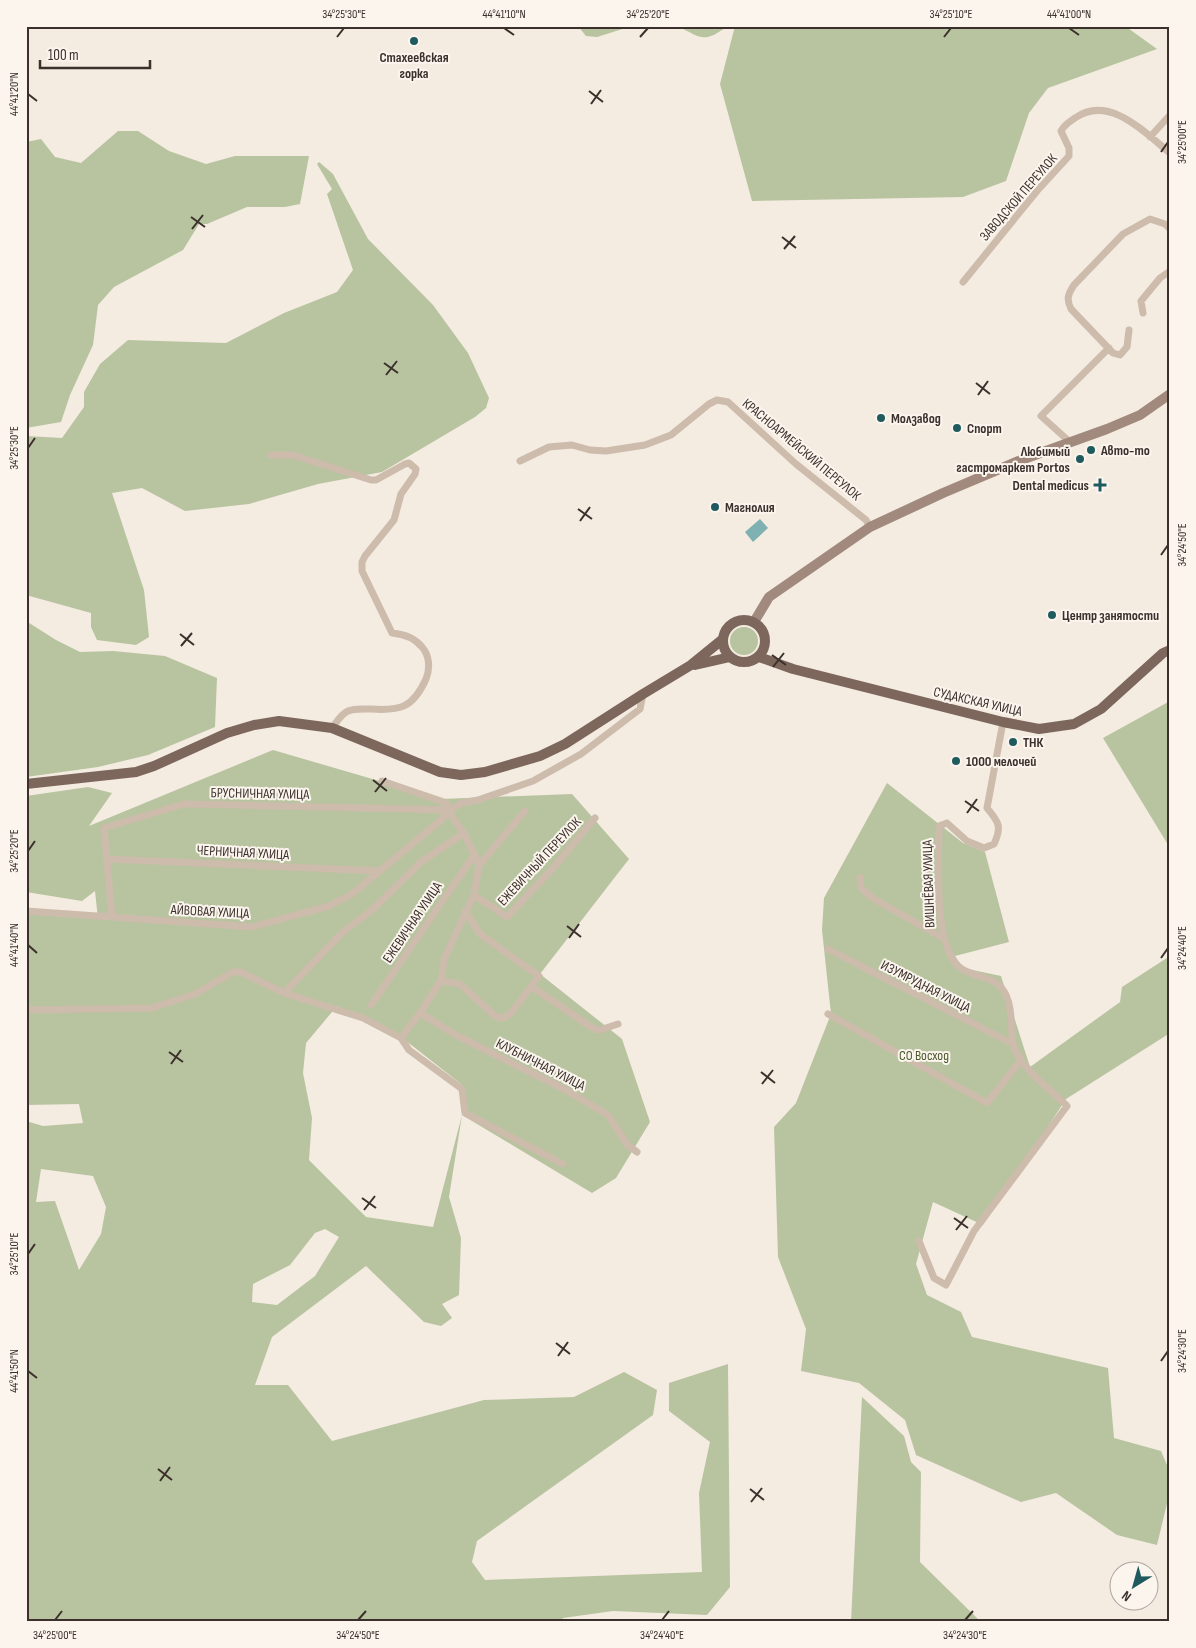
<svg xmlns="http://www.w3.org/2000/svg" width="1196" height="1648" font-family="'Sofia Sans Condensed',sans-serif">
<rect width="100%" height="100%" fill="#f4ebe1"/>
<path fill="#b8c4a0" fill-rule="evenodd" d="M578,26h54l-35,11 -11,-1z
M678,26h50c-24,17 -26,13 -50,0z
M735,26h390l32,23 -109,39 -19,25 -23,68 -43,16 -211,4 -32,-117z
M118,131h20l31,20 37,13 29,-8h74l-9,48 -15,3h-38l-40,17h-8l-16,26 -69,37 -16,18 -5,40 -23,50 -9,27 -35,6v-286l15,-3 14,18 26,6z
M319,162l14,12 35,65 65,66 35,48 21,45 -3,10 -11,9 -93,55 -64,12 -69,20 -64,7 -43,-23 -30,5 32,97 5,47 -13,8 -39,-5 -6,-13v-14l-65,-18v-159l36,2 22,-31v-15l16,-28 28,-24 98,3 58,-30 53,-21 16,-22 -26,-76 5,-5 -15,-25z
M26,621l30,19 24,12 33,-1 52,5 52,22 -2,49 -67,28 -50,12 -72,10z
M730 641a14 14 0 1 1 28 0a14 14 0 1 1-28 0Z
M1170,701v147l-67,-110z
M273,750l168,49 131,-5 57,65 -89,115 82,65 28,83 -34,56 -24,15 -130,-78 -13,82 12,41 -2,57 -17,9 10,14 -11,8 -17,-4 -58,-56 -94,71 -17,48h33l44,56 152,-41 90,-3 50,-25 33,18 -4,25 -176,126 -5,21 13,18 217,-8 -3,-79 11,-51 -41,-31v-28l59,-19 2,223 -23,28 -94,-4 -50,7 -2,4h-535v-501l17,5 40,-3 -4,-19 -53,1v-191l72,5 -3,-28 -13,10 -56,-9v-96l62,-9 24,6 -23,33zM337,1006l59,27 65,51 1,31 -29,112 -67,-10 -57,-57 3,-42 -9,-45 3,-30zM41,1169l52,7 13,31 -5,27 -22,36 -24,-69 -19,1zM325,1229l14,8 -24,39 -38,29 -25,-3 1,-18 37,-19 25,-32z
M887,783l76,60 22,9 24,90 -54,14 8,12 38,8 29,91 90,-65 2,-15 48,-31v77l-104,66 -83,126 -50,-23 -17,62 11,31 34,17 11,25 136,31 6,70 47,13 9,21v19l-13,54 -40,-10 -61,-42 -35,9 -105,-47 -11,-35 -46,-37 -58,-12 5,-42 -28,-72 -4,-130 22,-24 35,-89 -9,-84 2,-32z
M862,1397l42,39 7,26 10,10 -1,90 61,60h-130z"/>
<path fill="#7fb0b2" d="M760,519l8,9 -15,14 -8,-10z"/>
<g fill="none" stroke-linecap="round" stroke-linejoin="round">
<path stroke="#cdbbac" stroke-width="7" d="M1150,137l20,-22
M963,282l74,-91 32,-35v-8l-8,-17c3,-6 8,-9 14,-13 34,-24 69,14 95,35
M1143,313l-2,-12 19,-23 10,-7
M1129,330l-2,17 -7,8 -7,-2 -42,-44c-5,-10 -3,-15 3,-24l49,-51 27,-15 15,5 5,5
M1071,443l-30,-27 68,-68
M271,455h22l78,25h5l29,-16 4,-1 7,6 -1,5 -14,20 -7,26 -29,36 -3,6v9l30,62c11,1 22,4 30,14 8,9 8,22 4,32 -13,29 -26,32 -55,30 -7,0 -17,-1 -23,2 -7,3 -12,12 -16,17
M520,461l29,-14 23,-2 18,5 16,1 39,-6 26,-10 38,-31 8,-4 11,2 68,62 70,56 4,7
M382,781l59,20 5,2 4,7
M106,859l273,12
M479,865l46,-54
M860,878l1,10 13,11 69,39
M474,895l33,22 48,-51 40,-48
M26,911l226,16 77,-21 23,-12 89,-74 9,-10
M112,917l-8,-89 80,-24 266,6
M828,949l185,95
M441,981l19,3 36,33 8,1 8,-6 27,-36 -59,-42 -15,-23
M532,987l62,42 6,1 18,-6
M284,993l79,25 38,20 8,12 53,39 3,24 98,51
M371,1005l104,-151
M26,1010l126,-2 43,-14 38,-22h8l43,21 59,-61 29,-22 49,-48 43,-29 -12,-16 -2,-7 12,-7 16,-3 55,-19 48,-27 59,-45 3,-15
M420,1013l34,21 112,56 42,25 19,29 10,8
M828,1014l159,89 34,-43
M401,1038l19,-25 21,-32 3,-22 30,-64 5,-30 -15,-32
M919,1241l15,37 12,7 28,-54 93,-125c-16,-16 -50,-41 -54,-63 -3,-16 0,-33 -7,-48 -9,-20 -28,-16 -44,-26 -30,-19 -23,-111 -23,-143l8,-3 20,18 17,7 10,-4c8,-17 5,-22 -7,-36l16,-86"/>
<path stroke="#a18a7d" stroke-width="10" d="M754,622l15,-25 101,-70 73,-34 78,-33 86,-31 33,-14 30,-21"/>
<path stroke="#7d675c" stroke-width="10" d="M723 641a21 21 0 1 1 42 0a21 21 0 1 1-42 0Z
M759,657l34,12 210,53 36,7 35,-5 27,-15 62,-56 7,-3
M695,665l35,-8
M26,784l110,-12 18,-6 73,-33 27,-8 25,-4 53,7 108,44 21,3 24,-3 55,-16 25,-12 78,-50 48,-29 32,-26"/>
</g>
<path fill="none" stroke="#3b302b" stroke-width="2" d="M504,28l10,7M1069,28l10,7M337,37l7,-9M640,37l8,-9M944,37l7,-9M589,91l14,11M28,94l9,7M591,104l10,-14M1161,152l7,-10M191,217l14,10M192,229l11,-14M782,237l14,11M784,249l11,-13M384,363l14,10M386,375l11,-14M976,383l14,11M978,395l10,-14M28,448l7,-10M578,509l14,10M580,521l10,-14M1161,555l7,-10M180,634l14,11M181,646l11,-13M772,655l14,10M773,667l11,-14M373,780l14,11M375,792l11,-14M965,801l14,10M967,813l10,-14M28,851l7,-10M567,926l14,11M569,938l10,-14M28,945l9,8M1161,958l7,-10M169,1052l14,10M171,1064l10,-14M761,1072l14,11M762,1084l11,-14M362,1198l14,10M364,1210l11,-14M954,1218l14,10M956,1230l11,-14M28,1254l7,-10M556,1343l14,11M558,1356l10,-14M1161,1361l7,-10M28,1371l9,7M158,1469l14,11M160,1481l10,-14M750,1489l14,11M751,1502l11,-14M55,1620l7,-9M358,1620l8,-9M662,1620l7,-9M965,1620l8,-9"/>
<g fill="#1f5a5e" stroke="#fbf5ee" stroke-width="2">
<circle cx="414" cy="41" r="5"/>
<circle cx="881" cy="418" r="5"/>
<circle cx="957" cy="428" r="5"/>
<circle cx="1091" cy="450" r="5"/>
<circle cx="1080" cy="459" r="5"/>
<path d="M1097.5 477.5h5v5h5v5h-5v5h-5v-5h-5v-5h5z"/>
<circle cx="715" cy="507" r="5"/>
<circle cx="1052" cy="615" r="5"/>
<circle cx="1013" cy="742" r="5"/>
<circle cx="956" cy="761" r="5"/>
</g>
<g text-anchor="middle" stroke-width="4" stroke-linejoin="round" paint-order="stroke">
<g font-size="14" font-weight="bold" fill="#3b302b" stroke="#fbf5ee" text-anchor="start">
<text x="414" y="62" text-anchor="middle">Стахеевская<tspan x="414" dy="16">горка</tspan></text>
<text x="891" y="423">Молзавод</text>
<text x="967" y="433">Спорт</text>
<text x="1101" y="455">Авто-то</text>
<text x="1070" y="456" text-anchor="end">Любимый<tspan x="1070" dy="16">гастромаркет Portos</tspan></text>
<text x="1089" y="490" text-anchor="end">Dental medicus</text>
<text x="725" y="512">Магнолия</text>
<text x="1062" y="620">Центр занятости</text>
<text x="1023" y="747">ТНК</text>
<text x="966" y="766">1000 мелочей</text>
</g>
<g font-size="14" fill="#3b302b" stroke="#fbf5ee">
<text transform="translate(1018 197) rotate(-49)" y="5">ЗАВОДСКОЙ ПЕРЕУЛОК</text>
<text transform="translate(802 449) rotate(40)" y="5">КРАСНОАРМЕЙСКИЙ ПЕРЕУЛОК</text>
<text transform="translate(978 701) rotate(13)" y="5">СУДАКСКАЯ УЛИЦА</text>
<text transform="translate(260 793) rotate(1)" y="5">БРУСНИЧНАЯ УЛИЦА</text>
<text transform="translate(243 852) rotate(3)" y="5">ЧЕРНИЧНАЯ УЛИЦА</text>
<text transform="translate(539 861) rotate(-47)" y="5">ЕЖЕВИЧНЫЙ ПЕРЕУЛОК</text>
<text transform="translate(928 884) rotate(-92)" y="5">ВИШНЁВАЯ УЛИЦА</text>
<text transform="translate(210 911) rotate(3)" y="5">АЙВОВАЯ УЛИЦА</text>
<text transform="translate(412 922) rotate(-56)" y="5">ЕЖЕВИЧНАЯ УЛИЦА</text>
<text transform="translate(926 986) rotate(27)" y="5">ИЗУМРУДНАЯ УЛИЦА</text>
<text transform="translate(541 1064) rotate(27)" y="5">КЛУБНИЧНАЯ УЛИЦА</text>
</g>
<g font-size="14" fill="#4a5a2e" stroke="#fbf5ee">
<text x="924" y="1060">СО Восход</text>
</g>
</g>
<rect width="1196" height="1648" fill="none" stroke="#fbf5ee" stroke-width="55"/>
<g transform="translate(1134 1586) rotate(217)"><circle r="24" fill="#fbf5ee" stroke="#aea6a0"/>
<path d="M0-4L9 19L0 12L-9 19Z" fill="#1f5a5e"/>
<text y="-8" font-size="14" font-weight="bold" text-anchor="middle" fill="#3b302b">N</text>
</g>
<path d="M40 60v8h110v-8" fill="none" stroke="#3b302b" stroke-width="2.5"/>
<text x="48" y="60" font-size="15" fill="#3b302b" stroke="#fbf5ee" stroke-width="4" paint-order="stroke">100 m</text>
<rect x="28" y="28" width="1140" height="1592" fill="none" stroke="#3b302b" stroke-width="2"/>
<g font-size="12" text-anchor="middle" fill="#3b302b">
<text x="344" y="18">34°25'30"E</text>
<text x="504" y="18">44°41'10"N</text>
<text x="648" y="18">34°25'20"E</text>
<text x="951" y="18">34°25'10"E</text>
<text x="1069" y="18">44°41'00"N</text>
<text transform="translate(14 94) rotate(-90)" y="4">44°41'20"N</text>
<text transform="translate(1182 142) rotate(-90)" y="4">34°25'00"E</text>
<text transform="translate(14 448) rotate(-90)" y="4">34°25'30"E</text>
<text transform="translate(1182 545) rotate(-90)" y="4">34°24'50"E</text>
<text transform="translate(14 851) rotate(-90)" y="4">34°25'20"E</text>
<text transform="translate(14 945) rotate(-90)" y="4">44°41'40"N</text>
<text transform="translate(1182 948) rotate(-90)" y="4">34°24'40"E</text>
<text transform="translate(14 1254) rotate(-90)" y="4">34°25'10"E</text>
<text transform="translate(1182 1351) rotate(-90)" y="4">34°24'30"E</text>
<text transform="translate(14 1371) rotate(-90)" y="4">44°41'50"N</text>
<text x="55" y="1639">34°25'00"E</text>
<text x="358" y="1639">34°24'50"E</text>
<text x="662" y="1639">34°24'40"E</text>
<text x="965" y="1639">34°24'30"E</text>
</g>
</svg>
